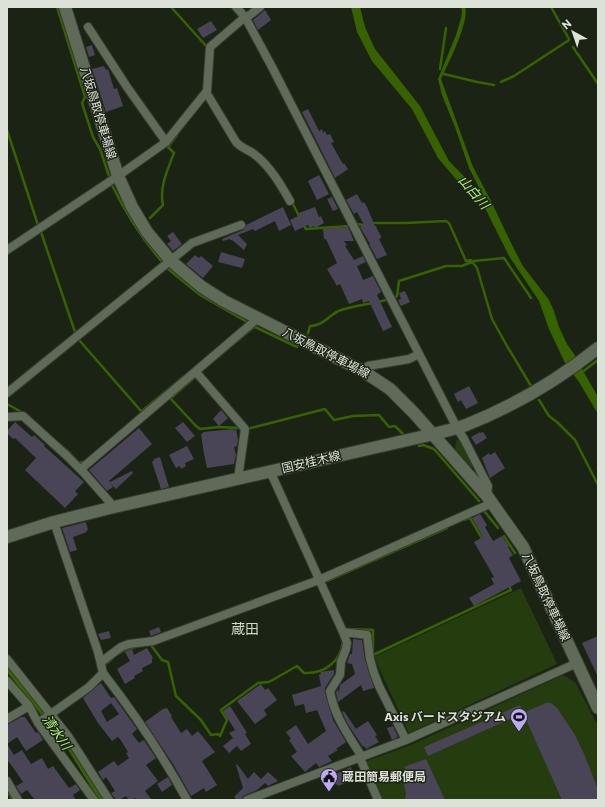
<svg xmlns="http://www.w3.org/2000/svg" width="605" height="807" font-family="Commissioner,'Noto Sans JP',sans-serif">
<rect width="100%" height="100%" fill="#1b2315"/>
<path fill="#253d0e" d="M461,438l14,27 -4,4 -16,-18 1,-10z
M521,588l36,76 -148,69 -35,-76z
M563,675l12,7 23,44v74h-216l-16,-37 1,-2 44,-16z"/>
<path fill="#376200" d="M351,7h9l5,20 10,22 45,57 29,55 35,36 -15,-29 -14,-41 -13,-32 -4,-16 18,-44 5,-17 1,-6 -1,-5h4c5,14 -17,57 -24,72l32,88 17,32 24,50 9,17 26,34 5,11 5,16 8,17 16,23 -1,2 16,28v17l-19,-32 -14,-19 -16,-34 -10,-28 -30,-45 -24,-48 -30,-30 -17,-20 -26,-49 -40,-48 -15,-29z
M7,662l52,65 48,73h-8l-34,-55 -58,-73z"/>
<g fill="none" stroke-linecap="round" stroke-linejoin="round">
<path stroke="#376200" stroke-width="2.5" d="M57,7l28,90 -3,6 11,34 7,12 9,27
M171,7l36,40 -1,3
M551,7l18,32
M573,47l25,37
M440,69l6,-41
M444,74l33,8 17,3
M501,82l13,-6 55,-36
M7,130l31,95
M112,185c14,29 29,53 51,78
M293,204l7,14
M150,218l13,-13c-4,-18 5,-36 11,-52l-6,-6 9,-12
M372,223h33l41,-2 3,2 17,38 5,-1 6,8 15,51 15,27 24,40
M303,224l3,5 43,-3
M357,224l6,1 4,-1
M41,232l34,100
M168,269l32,26 47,27
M378,302l16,-4 3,-2 2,-15 47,-15h16l12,-5 30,-3 27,40
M255,327l42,20
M308,333l2,-7c14,0 19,-12 31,-16 10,-3 22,-5 32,-7
M79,340l62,71
M207,366l47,-39
M581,373l17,-13
M171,398l23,-20
M171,399l24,26 5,4 19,-2 22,1
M539,400l10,16 9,7 17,17 23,45
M7,404l18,10
M142,411l41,-34
M247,429l78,-20 9,11 19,-4 26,-1 10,12 6,-1 9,9
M60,445l9,7 10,11 3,-1
M419,446l4,-1 11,4 45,52
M485,512l13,16
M470,518l13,22
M464,520l5,-2
M504,536l11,17
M327,581l120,-53
M348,629l25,1v25l138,-65 -3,-6
M151,645l11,15 6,2 8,34 25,24 10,15 7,-1 2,2 7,-16 -6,-10 37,-27 11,-1 28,-16 7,7c20,1 37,-11 39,-32
M118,654l7,-4 10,-3
M107,663l5,-4
M7,791l6,9"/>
</g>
<path fill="#494556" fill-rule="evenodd" d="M265,10l6,10 -13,10 -5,-10z
M211,21l6,9 -14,8 -6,-9z
M92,45l3,10 -6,2 -3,-10z
M104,66l2,4 2,-1 6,20 3,-1 6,18 -17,6 -14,-43z
M308,109l11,22 3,-2 1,4 2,-2 2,4 3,-1 4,8 -3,1 12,21 1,-1 4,6 -13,9 -33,-66z
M319,175l10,19 -12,6 -9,-19z
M357,194l5,9 2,-1 3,5 8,19h2l-1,1 5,9v2l-2,1 8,16 -10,4 -8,-15h1l-10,-17 4,-2 -7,-13 -3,2 -8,-14z
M332,197l6,12 -5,2 -6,-12z
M283,207l8,18 -12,6 -4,-10 -20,10 -2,-2 -15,6 9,9 -3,6 -12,-10h-1l-2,-1 -6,2 -1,-2 21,-9 3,-5z
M315,207l4,10 2,-1 3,7 -9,5 -1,-2 -4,2 -2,-3 -13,6 -5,-11 10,-5 -1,-2z
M348,227l6,14h-10l3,4 -2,1 9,14 9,-4 3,6 -9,4 6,14 10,-4 8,16 -4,3 15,32 -9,4 -14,-30 -6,2 -1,-4 -13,5 -9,-20 -3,2 -10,-17 10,-6 -11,-24h-2l-1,-10z
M173,232l9,12 -9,7 -6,-7 4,-3 -4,-5z
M221,252l24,7 -3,9 -24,-6z
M195,255l4,3 2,-2 12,10 -10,12 -17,-14z
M405,291l5,11 -9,4 -3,-6 3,-1 -2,-6z
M469,386l9,17 -12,6 -5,-9 -3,2 -4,-8z
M221,410l7,8 -9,8 -6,-7z
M15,422l17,15 2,-2 11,10 -1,1 40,36 -9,9 3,3 -13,14 -40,-38 11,-12 -21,-20 -2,1 -6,-6v-2z
M183,422l12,14 -8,6 -12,-14z
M139,428l13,16 -43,37 1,1 22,-11 1,2 -17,16 -6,-6 3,4 -6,4 -18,-21z
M233,429v1l3,-1 2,11 -1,6 -3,1 2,8 -2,9 -27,4 -3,-14 -3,-20 2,-1v-1z
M480,432v1l3,-1 4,6 -11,7 -5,-8z
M187,446l7,13 -9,4 1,3 -5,3 -1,-3 -4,2 -7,-13z
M495,452l10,16 -15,10 -8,-20 7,-5 1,2z
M160,457l9,30 -8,2 -9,-27 2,-2v-1z
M480,514l7,11 -2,2 8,14 9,-5 7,10 -1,1 5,8 -4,3 12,23 -47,25 -5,-8 25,-14 -3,-6 3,-1 -20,-35 9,-5 -11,-19z
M86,522l2,8 -2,1 1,1 -14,5 4,13 -7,2 -8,-24z
M159,627l2,5 -10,4 -2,-5z
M109,631l2,7 -10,2 -3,-6z
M598,636v41l-16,-34z
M353,639l9,1 3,20 9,28 -11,3 -2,-6 -23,17 -2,-10 2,-3 1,4 1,-8 15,-11 -3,-10 -5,-1 3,-9h2z
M147,648l6,10 -1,1v4l-10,5 1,3 -9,5 1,2 -10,6 -8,-15 13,-8 -5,-9 7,-3 2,6z
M334,670v4l-9,14v4l8,28 13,22 -10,7 2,1 -10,6 4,5 -13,6 -3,-4 -11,9 -14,-16 6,-4 -8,-12 2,-1 -5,-7 10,-7 12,19 18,-13 -9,-21 -11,3 -2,-9 -9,2 -3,-11 29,-9 -2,-11 2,-1 -1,-2z
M101,683l10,15 3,-1 23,32 -5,5 7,9 5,-3 12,18 -10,7 12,16 -13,10 7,9h-15l-2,-2 -3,2h-3l-3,-4 -7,4h-3l-5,-7 4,-2 -9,-14 -3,3 -5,-8 16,-11 4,5 11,-8 -3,-5 2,-1 -8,-13 -2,-2 -6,4 -14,-18 -15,-25zM111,703l8,11 -12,8 -6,-11z
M261,684l4,6 3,-2 9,12 -13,10 3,5 -12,9 -18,-23z
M546,703h5l6,5 18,27 10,21 12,31 1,13h-36l-39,-87z
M520,705l3,8 -95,43 -4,-9z
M230,706l17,27 -2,1 6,10 -10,7 -4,-5 -8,7 -6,-7 10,-8 -4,-5 6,-3 -12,-19z
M167,708l5,8 -1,1 10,16 6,-4 5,7 6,-5 17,21 -13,9 15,24 -11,7 -2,-4 -13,8 -18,-32 -28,-42 18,-13z
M344,711l12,18 12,-8 9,14 -2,1 4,6 -13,7 -2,-3 -1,1 -16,-24 -5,-11z
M21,717h4l11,16 2,-1 5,8 -17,11 -9,-14 -10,7v-19z
M393,726l5,11 -6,3 -5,-12z
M7,744l7,11 8,-5 9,14 11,-6 6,11 5,-3 16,22 7,-4 4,6 -7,5 3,5h-41l-8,-10 -6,4 -5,-8 7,-4 -11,-16 -5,-6z
M426,759l19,41h-40l1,-7 -3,-12 6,-4 -5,-10z
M237,764l11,15 6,-7 7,7 7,-7 10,9 -10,5 -3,-3 -8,7 -14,6 -1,4h-5l-3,-3 9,-9 -7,-23z
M351,767l5,12 -18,7 -1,-2 -1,1 -5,-9z
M168,777l4,8 -10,7 -5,-8z"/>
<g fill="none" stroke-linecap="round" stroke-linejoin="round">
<defs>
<path id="street" d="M236,7l9,10 27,50 185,361 7,11 24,47 -1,10
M88,27l39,60 39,55
M206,92l30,50c5,6 13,8 18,12 16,12 27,31 36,47
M7,250l111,-74 48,-34 41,-51 3,-44 35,-30 5,-2 10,-8
M363,371l5,-5 41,-7 10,-5
M196,372l49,57 -7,50
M7,393l185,-150 49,-18
M7,417l16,-1 43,39 19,19 29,33
M81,469l177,-151
M270,471l73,161 24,3 3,24 4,14 5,13 27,54
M343,632l4,11 -1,6 -5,13 -1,13 -10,16c4,25 19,45 32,66
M7,659l61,77 41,64
M101,662l20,-15 8,-3 24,-3 166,-61 173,-77
M103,673c31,40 60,83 84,127
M7,681l22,25 9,17 56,77
M7,719l22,-13
M38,723l51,-36 14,-14 -5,-21 -44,-130
M360,758l18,42
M7,781l11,19
M247,800l159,-60 171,-77"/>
<path id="secondary" d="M65,7l53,169 14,31 15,25 24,29 31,26 22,14 139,70 27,18 24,24 73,83 36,51 75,161
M7,537l47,-15 60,-15 320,-73c11,-3 22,-5 32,-9 48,-19 92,-45 132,-77"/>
</defs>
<use href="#street" stroke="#353b31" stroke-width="10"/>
<use href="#secondary" stroke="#353b31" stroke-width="14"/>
<use href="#street" stroke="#606a59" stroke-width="8"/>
<use href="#secondary" stroke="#606a59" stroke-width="12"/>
</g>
<defs>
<symbol id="stadium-pin" viewBox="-11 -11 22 30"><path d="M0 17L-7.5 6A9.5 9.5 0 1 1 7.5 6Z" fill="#bea9f4" stroke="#1b2315"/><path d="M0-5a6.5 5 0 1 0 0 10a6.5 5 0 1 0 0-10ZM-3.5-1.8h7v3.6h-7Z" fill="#111"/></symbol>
<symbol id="civic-pin" viewBox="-11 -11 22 30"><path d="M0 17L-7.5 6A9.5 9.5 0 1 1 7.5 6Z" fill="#bea9f4" stroke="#1b2315"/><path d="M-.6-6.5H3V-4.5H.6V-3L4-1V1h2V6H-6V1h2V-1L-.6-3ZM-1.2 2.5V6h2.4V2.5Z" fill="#111"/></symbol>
</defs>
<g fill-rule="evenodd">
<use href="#stadium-pin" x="509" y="707" width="20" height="27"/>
<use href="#civic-pin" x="319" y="767" width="20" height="27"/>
</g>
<g text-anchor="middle" stroke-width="3" stroke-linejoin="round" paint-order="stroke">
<g font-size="12" fill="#dde2d9" stroke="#1b2315">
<text transform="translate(98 113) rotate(73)" y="4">八坂鳥取停車場線</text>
<text transform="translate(326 353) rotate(27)" y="4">八坂鳥取停車場線</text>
<text transform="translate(311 462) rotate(-13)" y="4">国安桂木線</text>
<text transform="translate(546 597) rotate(65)" y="4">八坂鳥取停車場線</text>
</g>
<g font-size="12" font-weight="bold" fill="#dde2d9" stroke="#1b2315" text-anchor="end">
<text x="506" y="721">Axis バードスタジアム</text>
<text x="342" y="781" text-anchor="start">蔵田簡易郵便局</text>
</g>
<g font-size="13" font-style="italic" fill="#b0ed7d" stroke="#1b2315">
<text transform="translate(474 192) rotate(49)" y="5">山白川</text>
<text transform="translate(57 732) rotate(55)" y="5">清水川</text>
</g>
<g font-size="14" fill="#cdd9c6" stroke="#1b2315">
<text x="245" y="634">蔵田</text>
</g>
</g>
<rect width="605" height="807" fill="none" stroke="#dde2d9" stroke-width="16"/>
<g transform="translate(573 32) rotate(320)" stroke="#1b2315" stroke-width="3" paint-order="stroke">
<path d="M0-3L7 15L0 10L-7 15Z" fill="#dde2d9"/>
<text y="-6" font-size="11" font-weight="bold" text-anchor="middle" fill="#dde2d9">N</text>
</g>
</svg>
